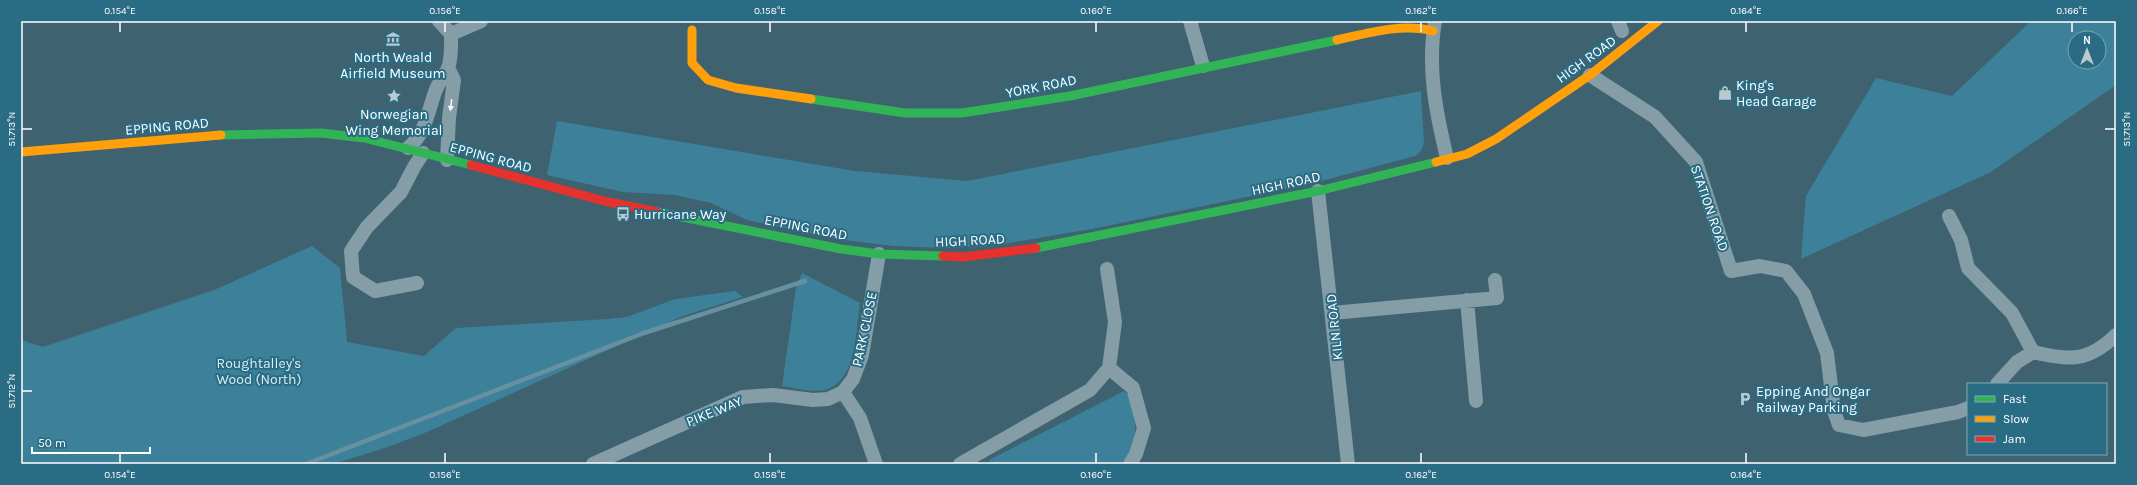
<svg xmlns="http://www.w3.org/2000/svg" width="2137" height="485" font-family="Karla,sans-serif">
<rect width="100%" height="100%" fill="#3e6270"/>
<path fill="#3c8199" fill-rule="evenodd" d="M2031,21h85v64l-125,87 -190,87 5,-63 70,-118 76,18zM2075,38h24v24h-24z
M1421,91l3,53 -3,7 -6,5 -101,27 -222,46 -95,16 -52,3 -51,-2 -50,-6 -97,-20 -36,-17 -36,-8 -52,-3 -76,-17 10,-54 298,50 112,10z
M312,246l28,22 7,74 77,14 32,-28 152,-9 19,-2 48,-18 60,-8 8,6 -60,19 -256,116 -42,16 -52,16h-312v-124l22,7 171,-57z
M802,273l58,30c-4,26 -3,75 -32,86 -14,5 -32,-1 -46,-3l14,-98z
M1124,391c14,9 13,43 8,57 -1,6 -7,11 -11,16h-130l-2,-4z"/>
<g fill="none" stroke-linecap="round" stroke-linejoin="round">
<path stroke="#6791a1" stroke-width="4.5" d="M306,464l338,-131 161,-52"/>
<path stroke="#859da6" stroke-width="14" d="M1190,21l13,45
M1435,21c-8,47 1,92 12,137
M1618,21l4,10
M451,34l30,-13
M1590,75l65,42 41,45 35,109 29,-5 26,5 18,23 23,59 7,58 5,14 24,5 95,-18 10,-4
M408,148c19,-15 20,-40 29,-61 3,-6 8,-12 11,-19 4,-10 3,-23 3,-34l-12,-13
M447,160l2,-42 5,-38 -6,-12
M1318,191l30,273
M1949,216l12,24 7,28 44,45 21,39
M417,283l-42,8 -22,-14 -2,-26 16,-24 34,-35 13,-25 9,-14
M1467,300l9,101
M1332,313l165,-15 -2,-18
M1109,368l24,20 11,40 -8,26 -6,10
M1997,384l20,-22 16,-10c37,8 54,11 83,-17
M843,392l17,26 16,46
M593,464l150,-67 30,-2 40,5 15,-1 15,-7 10,-13 9,-24 17,-101
M960,464l130,-74 19,-22 6,-46 -8,-53"/>
<path stroke="#30b455" stroke-width="9" d="M811,99l94,14h57l108,-17 267,-56
M221,135l100,-2 43,5 107,27
M657,212l184,37 38,5 64,2
M1036,248l282,-57 118,-29"/>
<path stroke="#ff9f0a" stroke-width="9" d="M692,30v33l16,17 28,8 75,11
M1337,40c31,-7 65,-17 96,-9
M21,152l200,-17
M1436,162l31,-8 29,-15 94,-64 68,-54"/>
<path stroke="#e5322d" stroke-width="9" d="M471,165l133,36 53,11
M943,256l20,1 73,-9"/>
</g>
<defs><path id="oneway-solid" d="M-6-.8H1V-3.2L6.5 0L1 3.2V.8H-6Z"/></defs>
<use fill="#f3f5f6" href="#oneway-solid" transform="translate(451 105) rotate(97)"/>
<path fill="none" stroke="#fff" stroke-width="1.5" d="M120,22v10M445,22v10M770,22v10M1096,22v10M1421,22v10M1746,22v10M2072,22v10M22,129h10M2105,129h10M22,391h10M120,453v10M445,453v10M770,453v10M1096,453v10M1421,453v10M1746,453v10"/>
<defs>
<symbol id="museum-bare" viewBox="-9 -9 18 18"><path d="M0-6L6-3V-2H-6V-3ZM-5-1h2V3h-2ZM-1-1h2V3h-2ZM3-1h2V3H3ZM-6 4H6V6H-6Z" fill="#bbc8cd" stroke="#2a6c84" stroke-width="2.5" paint-order="stroke"/></symbol>
<symbol id="shop-bare" viewBox="-9 -9 18 18"><path d="M-5-2.5h2.3a2.7 3.5 0 0 1 5.4 0H5L5.5 6h-11ZM-1.5-2.5h3a1.5 2.3 0 0 0-3 0Z" fill="#bbc8cd" stroke="#2a6c84" stroke-width="2.5" paint-order="stroke"/></symbol>
<symbol id="sight-bare" viewBox="-9 -9 18 18"><path d="M0-6L1.8-2.2L6-1.7L2.9 1.2L3.7 5.4L0 3.3L-3.7 5.4L-2.9 1.2L-6-1.7L-1.8-2.2Z" fill="#bbc8cd" stroke="#2a6c84" stroke-width="2.5" paint-order="stroke"/></symbol>
<symbol id="bus-bare" viewBox="-9 -9 18 18"><path d="M-5-6H5V4H4V6H2V4H-2V6H-4V4H-5ZM-3.5-4V0h7V-4ZM-3.5 1.2v1.5H-2V1.2ZM2 1.2v1.5H3.5V1.2Z" fill="#bbc8cd" stroke="#2a6c84" stroke-width="2.5" paint-order="stroke"/></symbol>
<symbol id="parking-bare" viewBox="-9 -9 18 18"><path d="M-3.5-5.5H1a3.5 3.5 0 0 1 0 7H-1V5.5H-3.5ZM-1-3.4V-.6H.8a1.4 1.4 0 0 0 0-2.8Z" fill="#bbc8cd" stroke="#2a6c84" stroke-width="2.5" paint-order="stroke"/></symbol>
</defs>
<g fill-rule="evenodd">
<use href="#museum-bare" x="383" y="29" width="20" height="20"/>
<use href="#shop-bare" x="1715" y="83" width="20" height="20"/>
<use href="#sight-bare" x="384" y="86" width="20" height="20"/>
<use href="#bus-bare" x="613" y="204" width="20" height="20"/>
<use href="#parking-bare" x="1735" y="389" width="20" height="20"/>
</g>
<g text-anchor="middle" stroke-width="4" stroke-linejoin="round" paint-order="stroke">
<g font-size="14" fill="#fff" stroke="#2a6c84" text-anchor="start">
<text x="393" y="62" text-anchor="middle">North Weald<tspan x="393" dy="16">Airfield Museum</tspan></text>
<text x="1736" y="90">King's<tspan x="1736" dy="16">Head Garage</tspan></text>
<text x="394" y="119" text-anchor="middle">Norwegian<tspan x="394" dy="16">Wing Memorial</tspan></text>
<text x="634" y="219">Hurricane Way</text>
<text x="1756" y="396">Epping And Ongar<tspan x="1756" dy="16">Railway Parking</tspan></text>
</g>
<g font-size="14" fill="#fff" stroke="#2a6c84">
<text transform="translate(1586 59) rotate(-36)" y="5">HIGH ROAD</text>
<text transform="translate(1041 86) rotate(-11)" y="5">YORK ROAD</text>
<text transform="translate(167 126) rotate(-5)" y="5">EPPING ROAD</text>
<text transform="translate(491 157) rotate(15)" y="5">EPPING ROAD</text>
<text transform="translate(1286 183) rotate(-12)" y="5">HIGH ROAD</text>
<text transform="translate(1710 208) rotate(71)" y="5">STATION ROAD</text>
<text transform="translate(806 227) rotate(11)" y="5">EPPING ROAD</text>
<text transform="translate(970 240) rotate(-3)" y="5">HIGH ROAD</text>
<text transform="translate(1334 327) rotate(-96)" y="5">KILN ROAD</text>
<text transform="translate(864 329) rotate(-78)" y="5">PARK CLOSE</text>
<text transform="translate(714 411) rotate(-22)" y="5">PIKE WAY</text>
</g>
<g font-size="14" fill="#d8eef6" stroke="#2a6c84">
<text x="259" y="368">Roughtalley's<tspan x="259" dy="16">Wood (North)</tspan></text>
</g>
</g>
<rect width="2137" height="485" fill="none" stroke="#2a6c84" stroke-width="44"/>
<rect x="1967" y="383" width="140" height="72" fill="#2a6c84" stroke="#7fa7b5"/>
<rect x="1975" y="396" width="20" height="6" fill="#30b455" stroke="#7fa7b5"/>
<text x="2003" y="403" font-size="12" fill="#ffffff">Fast</text>
<rect x="1975" y="416" width="20" height="6" fill="#ff9f0a" stroke="#7fa7b5"/>
<text x="2003" y="423" font-size="12" fill="#ffffff">Slow</text>
<rect x="1975" y="436" width="20" height="6" fill="#e5322d" stroke="#7fa7b5"/>
<text x="2003" y="443" font-size="12" fill="#ffffff">Jam</text>
<g transform="translate(2087 50)"><circle r="19" fill="#2a6c84" stroke="#7fa7b5"/>
<path d="M0-3L7 15L0 10L-7 15Z" fill="#bbc8cd"/>
<text y="-6" font-size="11" font-weight="bold" text-anchor="middle" fill="#ffffff">N</text>
</g>
<path d="M32 447v6h118v-6" fill="none" stroke="#ffffff" stroke-width="2"/>
<text x="38" y="447" font-size="12" fill="#ffffff" stroke="#2a6c84" stroke-width="3" paint-order="stroke">50 m</text>
<rect x="22" y="22" width="2093" height="441" fill="none" stroke="#fff" stroke-width="1.5"/>
<g font-size="10" text-anchor="middle" fill="#fff">
<text x="120" y="14">0.154°E</text>
<text x="445" y="14">0.156°E</text>
<text x="770" y="14">0.158°E</text>
<text x="1096" y="14">0.160°E</text>
<text x="1421" y="14">0.162°E</text>
<text x="1746" y="14">0.164°E</text>
<text x="2072" y="14">0.166°E</text>
<text transform="translate(11 129) rotate(-90)" y="4">51.713°N</text>
<text transform="translate(2126 129) rotate(-90)" y="4">51.713°N</text>
<text transform="translate(11 391) rotate(-90)" y="4">51.712°N</text>
<text x="120" y="478">0.154°E</text>
<text x="445" y="478">0.156°E</text>
<text x="770" y="478">0.158°E</text>
<text x="1096" y="478">0.160°E</text>
<text x="1421" y="478">0.162°E</text>
<text x="1746" y="478">0.164°E</text>
</g>
</svg>
